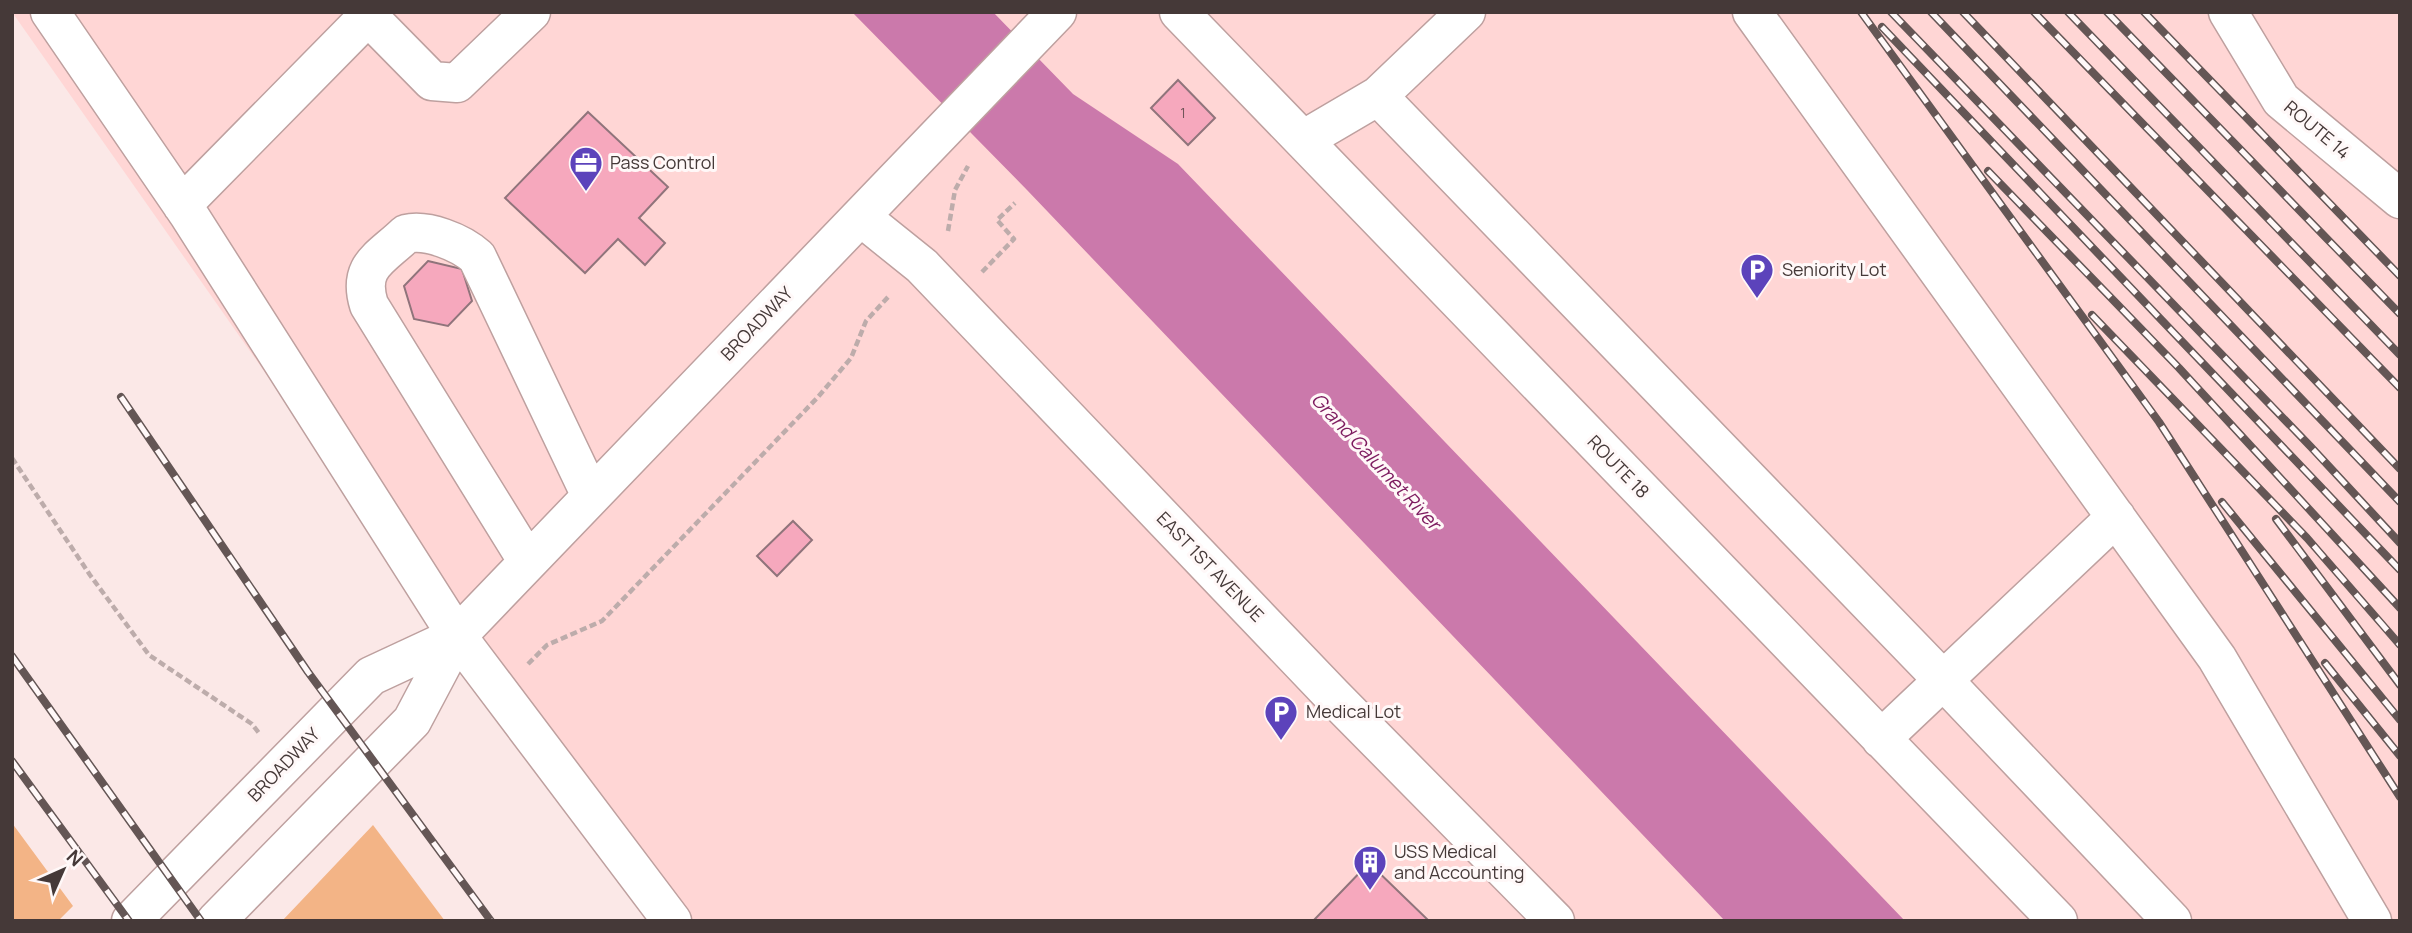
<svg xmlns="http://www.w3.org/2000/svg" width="2412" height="933" font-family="Manrope,sans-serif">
<rect width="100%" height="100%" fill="#fbe8e7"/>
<path fill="#ffd6d5" d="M12,12h2388v909h-1750z"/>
<path fill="#f3b486" d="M12,823l61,83 -15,15h-46z
M373,825l72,96h-163z"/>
<path fill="#cb79ab" d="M852,12h141l80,82 105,70 727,757h-180l-698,-731z"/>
<path fill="#f6a8bd" stroke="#90747b" stroke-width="2" d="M1178,80l37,38 -27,27 -37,-37z
M588,112l80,75 -29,31 26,25 -20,22 -27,-26 -33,34 -80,-75z
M428,261l34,8 10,32 -24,25 -34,-7 -10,-33z
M793,521l19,19 -35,36 -20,-20z
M1369,863l60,58h-116z"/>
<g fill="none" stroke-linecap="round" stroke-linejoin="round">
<defs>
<path id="minor" d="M50,12l139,203 268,421 215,285
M1179,12l879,909
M1752,12l465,646 155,263
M2228,12l53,88 119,99
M368,16l64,65 25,2 74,-71
M1378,96l88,-84
M1303,140l75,-44 565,584 229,241
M182,205l190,-193
M861,217l61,49 410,429 223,226
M528,562l-159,-257c-12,-39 11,-46 37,-71 21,-5 54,8 71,23l114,239
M1881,739l235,-222
M131,921l240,-245 86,-40
M216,921l196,-200 45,-85 600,-624"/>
</defs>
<use href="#minor" stroke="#bea09f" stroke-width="41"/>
<path stroke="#bdacab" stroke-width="4.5" stroke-dasharray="7 3.5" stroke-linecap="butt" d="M948,231l7,-41 13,-24
M982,272l32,-33 -17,-19 18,-17
M12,458l78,117 59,80 103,69 7,9
M528,664l19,-19 55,-24 216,-224 33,-39 15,-37 23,-25"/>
<use href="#minor" stroke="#fff" stroke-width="38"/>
<defs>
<path id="rail" d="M1861,12l298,410 241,375
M1891,12l420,435 89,96
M1931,12l469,490
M1963,12l437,457
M2034,12l366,376
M2068,12l332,343
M2107,12l293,302
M2144,12l256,264
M1882,27l518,543
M1988,171l191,197 221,240
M2092,315l215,223 93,107
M121,397l187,275 183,249
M2222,502l178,218
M2276,519l124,166
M12,656l189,265
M2325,663l75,93
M12,761l117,160"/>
</defs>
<use href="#rail" stroke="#645655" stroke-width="8"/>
<use href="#rail" stroke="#fff8f8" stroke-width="5" stroke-dasharray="16" stroke-linecap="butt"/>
</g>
<defs>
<symbol id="office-pin" viewBox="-11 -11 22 30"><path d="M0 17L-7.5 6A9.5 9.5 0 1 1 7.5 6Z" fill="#5c43bb" stroke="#fff8f8"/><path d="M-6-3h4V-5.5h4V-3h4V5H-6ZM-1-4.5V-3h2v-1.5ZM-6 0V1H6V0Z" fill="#fff"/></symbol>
<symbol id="parking-pin" viewBox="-11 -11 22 30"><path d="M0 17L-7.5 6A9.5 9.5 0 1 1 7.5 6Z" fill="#5c43bb" stroke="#fff8f8"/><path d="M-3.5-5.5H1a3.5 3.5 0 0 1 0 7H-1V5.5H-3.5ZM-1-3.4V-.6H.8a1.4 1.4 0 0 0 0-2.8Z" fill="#fff"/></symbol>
<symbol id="building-pin" viewBox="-11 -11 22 30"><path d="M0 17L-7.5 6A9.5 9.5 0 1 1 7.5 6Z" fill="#5c43bb" stroke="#fff8f8"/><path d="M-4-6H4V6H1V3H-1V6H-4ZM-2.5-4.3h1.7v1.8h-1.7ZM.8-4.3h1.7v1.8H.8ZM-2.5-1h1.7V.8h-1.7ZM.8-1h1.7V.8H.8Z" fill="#fff"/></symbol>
</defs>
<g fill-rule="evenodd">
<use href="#office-pin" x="567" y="144" width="38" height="52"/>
<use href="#parking-pin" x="1738" y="251" width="38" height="52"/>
<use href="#parking-pin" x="1262" y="693" width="38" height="52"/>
<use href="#building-pin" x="1351" y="843" width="38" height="52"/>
</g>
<g text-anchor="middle" stroke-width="6" stroke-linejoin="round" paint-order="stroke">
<g font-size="14" fill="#715559">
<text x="1183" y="118">1</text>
</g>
<g font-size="18" fill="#453938" stroke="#fff8f8">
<text transform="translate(2317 130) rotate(40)" y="6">ROUTE 14</text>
<text transform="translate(757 324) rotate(-46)" y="6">BROADWAY</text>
<text transform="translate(1618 467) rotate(46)" y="6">ROUTE 18</text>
<text transform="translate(1210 567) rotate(46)" y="6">EAST 1ST AVENUE</text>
<text transform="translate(284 765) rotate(-46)" y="6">BROADWAY</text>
</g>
<g font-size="18" fill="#453938" stroke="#fff8f8" text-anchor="start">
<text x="610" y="169">Pass Control</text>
<text x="1782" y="276">Seniority Lot</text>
<text x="1306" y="718">Medical Lot</text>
<text x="1394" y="858">USS Medical<tspan x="1394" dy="21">and Accounting</tspan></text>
</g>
<g font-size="19" font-style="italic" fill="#7d1b5f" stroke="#fff8f8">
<text transform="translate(1376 461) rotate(47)" y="7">Grand Calumet River</text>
</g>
</g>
<rect width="2412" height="933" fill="none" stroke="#453938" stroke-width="28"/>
<g transform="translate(63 870) rotate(45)" stroke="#fff8f8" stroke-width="5" paint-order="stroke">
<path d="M0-5L12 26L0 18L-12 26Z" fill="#453938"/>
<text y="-10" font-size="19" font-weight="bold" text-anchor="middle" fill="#453938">N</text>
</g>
</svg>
